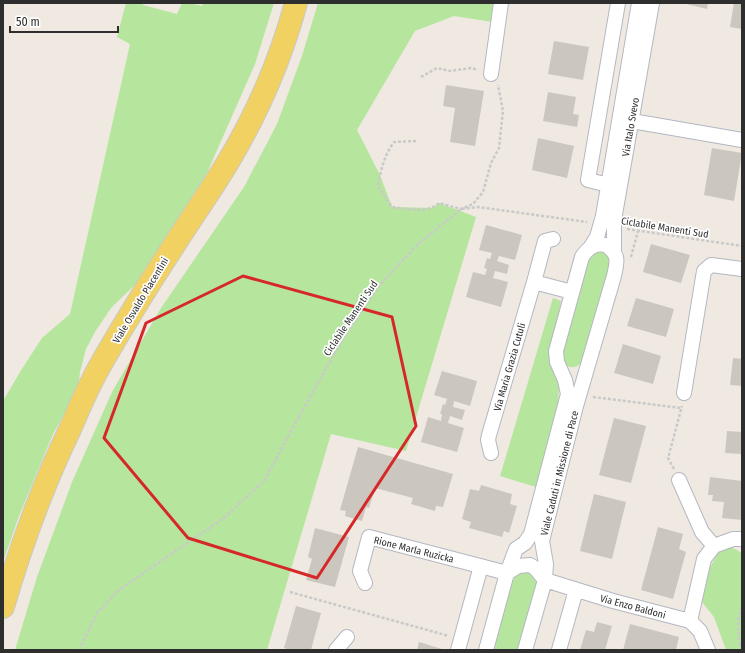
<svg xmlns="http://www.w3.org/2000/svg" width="745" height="653" font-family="'Fira Sans Condensed',sans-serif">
<rect width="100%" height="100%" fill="#efe9e1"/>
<path fill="#b6e59e" d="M126,3h17v2l34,9 5,-11h8l12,3 1,-3h71l-19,61 -48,109 -66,106 -30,29 -16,24 -9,17 -6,23 -2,18 -25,44 -34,82 -16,46v-161l17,-29 22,-34 28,-24 60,-270 -13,-7z
M318,3h182l-1,20 -45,-7 -39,15 -58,99 23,45 12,32 41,1 6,-5 37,14 -70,234 -75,-17 -64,216h-252l22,-73 35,-95 41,-92 48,-82 83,-121 33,-63 25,-68z
M595,251l12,1 5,15 -30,96c-10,7 -15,5 -21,-4l25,-96z
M553,298l8,3 -10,56 8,26 -1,24 -22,80 -36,-11z
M731,547l11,6v97h-16l-12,-33 -12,-15 6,-31 11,-20z
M523,572c9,1 13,6 14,15l-18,63h-27l20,-68 3,-6z"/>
<path fill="#cbc7bf" d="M682,3h26l-1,6z
M734,3h8v26l-12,-2z
M554,41l35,6 -6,33 -35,-6z
M446,85l38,6 -9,55 -25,-4 5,-34 -12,-2z
M548,92l28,5 -3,17 6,1 -2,12 -34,-6z
M538,138l36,8 -7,32 -35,-8z
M712,148l30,5 -8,48 -30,-6z
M486,225l36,10 -7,25 -16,-4 -2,5 12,4 -2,9 -12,-3 -2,7 15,4 -7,25 -35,-10 7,-25 12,3 2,-6 -3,-1 3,-10 3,1 2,-6 -13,-3z
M651,244l39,11 -9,28 -38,-11z
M636,298l38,11 -8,28 -39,-11z
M623,344l38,12 -8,28 -39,-11z
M733,358l9,1v27l-12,-1z
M442,371l35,10 -7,25 -16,-5 -1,6 12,3 -3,10 -12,-4 -2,7 16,5 -7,24 -36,-10 7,-25 13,4 1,-7h-2l3,-10 2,1 2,-6 -13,-4z
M614,418l32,8 -15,57 -32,-8z
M727,431l15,1v22l-17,-1z
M358,447l95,27 -10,33 -7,-1 -1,5 -24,-7 2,-6 -38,-10 -6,20 -3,-1 -4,14 -17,-5 1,-5 -6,-1z
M710,477l32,4v39l-20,-2 2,-16 -12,-1 1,-6h-5z
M481,485l31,9 -2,10 7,2 -8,27 -5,-2 -2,6 -33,-9 2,-6 -9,-3 8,-30 9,2z
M594,494l32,8 -14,57 -32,-8z
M658,527l25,7 -4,15 7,3 -13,47 -32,-9z
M315,528l34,9 -14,50 -29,-7 6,-21 -4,-2z
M296,606l25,7 -10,37h-22l-5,-2z
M597,622l15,4 -7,24h-25l6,-20 8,2z
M630,624l49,13 -3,13h-53z
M419,642l26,8h-28z"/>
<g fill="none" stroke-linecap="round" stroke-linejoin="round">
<defs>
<path id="minor" d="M491,74l10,-71
M632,121l110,19
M609,185l-21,-5 30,-177
M590,248l7,-11 6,-21 36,-213
M614,252v-32l38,-217
M534,282l11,-41 8,-2
M684,393l20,-122 7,-6 31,4
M491,453l-3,-13 1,-5 45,-153 38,10
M679,480l23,52 12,14
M365,583l-5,-12 9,-34 138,36 11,-7 12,-1 5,3 10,12 68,21 77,20 10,10 8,19
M690,621l14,-62 10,-13 19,-7h9
M336,650l11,-13
M458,650l23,-84
M486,650l21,-77 9,-24 9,-6 6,-9 37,-140 -3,-14 -8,-18 -1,-11 26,-94c6,-9 12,-14 24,-12 14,10 11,17 8,31l-38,130 -34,135 4,23 -1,16 -20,70
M559,650l17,-60"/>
<path id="primary" d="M3,607c18,-62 40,-122 68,-180 10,-24 21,-48 34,-70 21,-36 43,-72 66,-107 19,-30 39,-58 57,-88 30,-50 53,-104 68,-159"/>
</defs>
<use href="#minor" stroke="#b4b7c1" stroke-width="16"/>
<use href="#primary" stroke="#c9c9c9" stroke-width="24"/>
<path stroke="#c9c9c9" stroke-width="2.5" stroke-dasharray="3 2" stroke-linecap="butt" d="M421,77l16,-9 13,3 21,-3 7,2
M416,141l-22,1c-10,14 -13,27 -16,44l14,21c16,2 34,7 47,-4l22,6 12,-5 10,-12 8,-29 8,-15 4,-37 -5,-26
M627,229l115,17
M631,257l7,-26
M593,397l88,11
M674,469l-6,-11 14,-52
M290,592l159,44
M79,650l18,-37 22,-23 106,-73 40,-37 22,-42 57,-101 34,-50 39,-42 44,-36 17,-2 109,15
M741,650c-3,-14 -5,-30 1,-44"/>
<use href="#minor" stroke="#fff" stroke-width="14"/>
<use href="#primary" stroke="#f2d163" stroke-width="22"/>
</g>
<path fill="none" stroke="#d62828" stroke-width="3" stroke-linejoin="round" d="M243,276l149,41 24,109 -99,152 -129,-40 -84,-100 42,-115z"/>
<g text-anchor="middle" stroke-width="3.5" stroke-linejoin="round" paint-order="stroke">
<g font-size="10" fill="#2e2e2e" stroke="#fff">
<text transform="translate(630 127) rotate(-80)" y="4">Via Italo Svevo</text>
<text transform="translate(665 227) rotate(9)" y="4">Ciclabile Manenti Sud</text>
<text transform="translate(140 300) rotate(-59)" y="4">Viale Osvaldo Piacentini</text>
<text transform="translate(350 318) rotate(-56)" y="4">Ciclabile Manenti Sud</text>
<text transform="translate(509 367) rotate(-74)" y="4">Via Maria Grazia Cutuli</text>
<text transform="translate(559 473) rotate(-76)" y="4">Viale Caduti in Missione di Pace</text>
<text transform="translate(414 549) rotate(14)" y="4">Rione Marla Ruzicka</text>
<text transform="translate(633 606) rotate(15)" y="4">Via Enzo Baldoni</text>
</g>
</g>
<rect width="745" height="653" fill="none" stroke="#2e2e2e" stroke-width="8"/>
<path d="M10 26v6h108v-6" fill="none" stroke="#2e2e2e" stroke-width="2"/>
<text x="16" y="26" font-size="12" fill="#2e2e2e" stroke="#ffffff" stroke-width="3" paint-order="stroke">50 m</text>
</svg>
